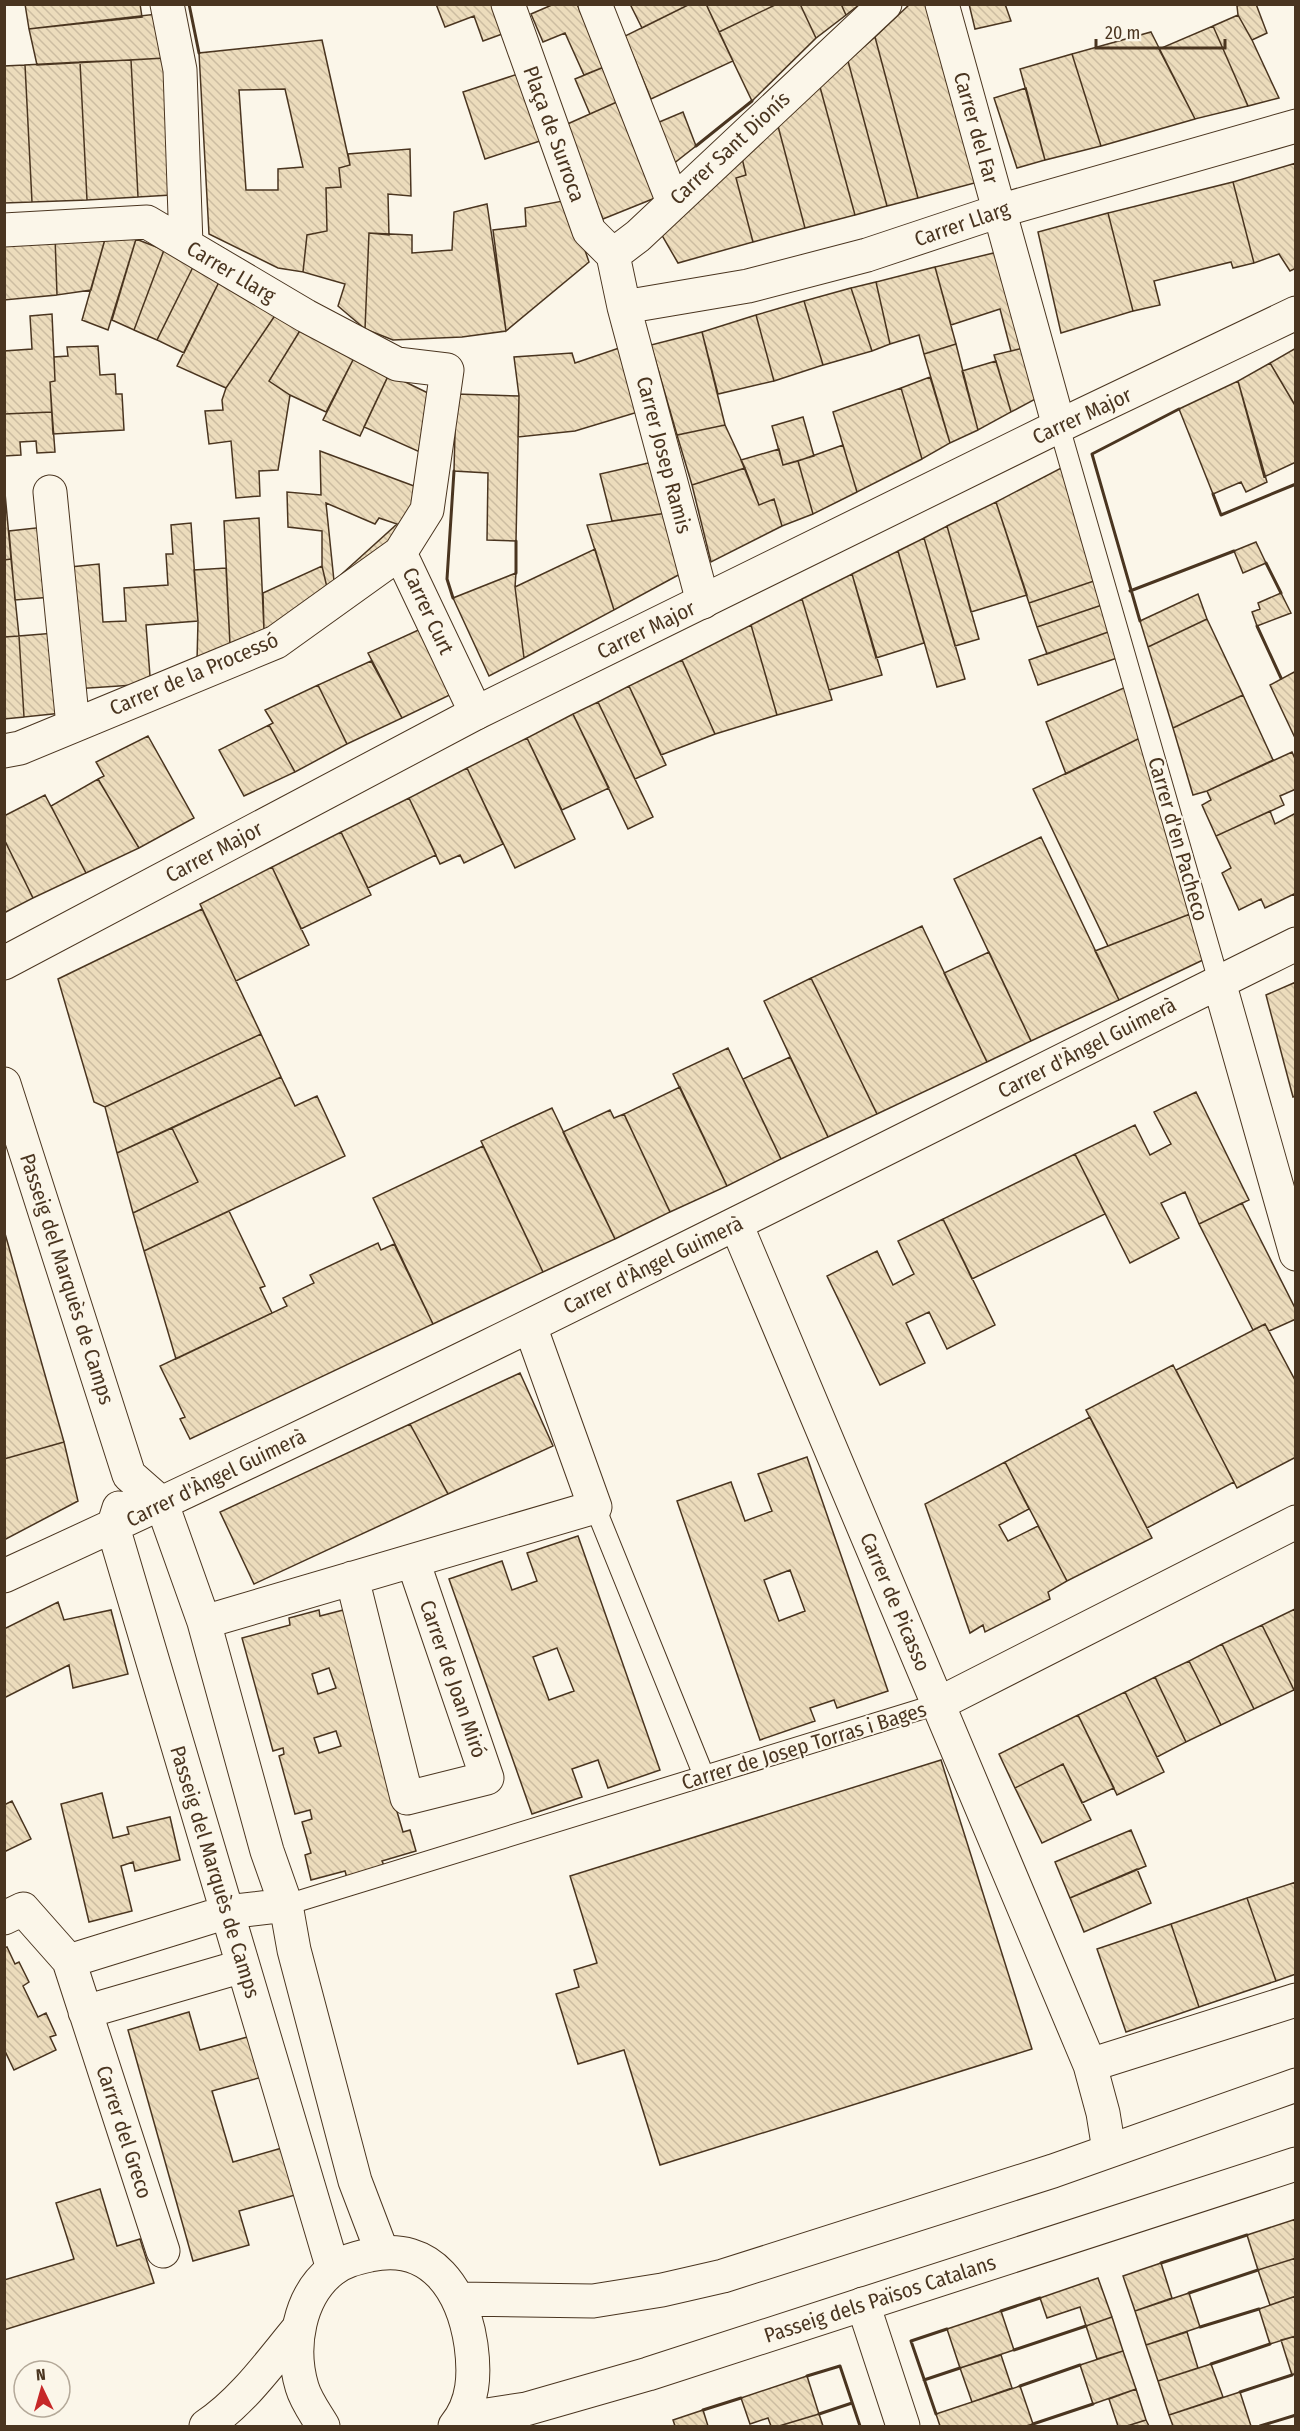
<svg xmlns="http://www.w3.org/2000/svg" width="1300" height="2431" font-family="'Fira Sans Condensed',sans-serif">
<defs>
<pattern id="building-back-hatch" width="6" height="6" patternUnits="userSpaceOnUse" patternTransform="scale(1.5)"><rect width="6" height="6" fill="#ecdcbc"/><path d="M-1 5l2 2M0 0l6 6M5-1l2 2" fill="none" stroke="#ccbda1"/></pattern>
</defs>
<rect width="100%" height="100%" fill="#fbf6e9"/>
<path fill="url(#building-back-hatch)" stroke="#4a3520" stroke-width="1.5" fill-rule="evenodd" d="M25,4h115l2,13 -113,12z
M436,4h59l10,29 -22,8 -9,-25 -29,11z
M554,4h23l27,63 -20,8 -19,-42 -22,9 -12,-28z
M630,4h60l-48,24z
M690,4h16l27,57 -82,38 -26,-63z
M706,4h71l-58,28z
M777,4h23l16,34 -64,63 -33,-69z
M800,4h41l5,11 -30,23z
M841,4h19l-14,11z
M910,4h25l47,177 -64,17 -43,-161z
M969,4h36l6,17 -36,8z
M1241,4h15l11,29 -15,7 -14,-25 -1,-9z
M157,14l8,44 -128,7 -8,-36z
M1238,15l14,25 27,58 -31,8 -35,-80z
M1213,26l35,80 -53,13 -36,-70z
M1151,32l44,87 -94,27 -29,-92z
M875,37l43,161 -31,8 -39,-145z
M322,40l28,125 -11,3 2,19 -15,1 1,43 -20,4 -4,37 -25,-4 -69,-34 -10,-181zM285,89l18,78 -25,2v21h-32l-7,-100z
M1072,54l29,92 -56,14 -25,-91z
M165,58l6,137 -33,2 -7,-137z
M131,60l7,137 -51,3 -7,-138z
M848,61l39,145 -32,9 -35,-128z
M80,62l7,138 -55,2 -7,-137z
M25,65l7,137 -28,1v-137z
M604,67l15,34 -29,13 -15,-35z
M521,73l22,67 -58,19 -22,-67z
M820,87l35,128 -50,13 -27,-102z
M1026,88l19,72 -28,8 -23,-70z
M619,101l41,95 -57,23 -40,-93z
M683,112l13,34 -23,18 -16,-41z
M778,126l27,102 -52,14 -17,-64 10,-3 -4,-17z
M410,149l1,47 -23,-2 1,41 -20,-2 -4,96 -27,-23 7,-22 -42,-12 4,-37 20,-4 -1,-43 15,-1 -2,-19 11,-3 -2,-11z
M742,158l4,17 -10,3 17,64 -75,21 -18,-31z
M1296,163v105l-6,3 -11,-17 -25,9 -21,-81z
M1233,182l21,81 -21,5 -2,-6 -77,19 6,24 -27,6 -25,-98z
M568,200l21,62 -83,69 -13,-101 33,-4 -1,-18z
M487,204l19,127 -44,6 -69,3 -28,-11 4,-96 43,2v18l40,-3 2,-38z
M1108,213l25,98 -72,22 -23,-101z
M107,232l29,7 -28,91 -26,-10z
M107,232l-16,58 -34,5 -2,-59z
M55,236l2,59 -53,5v-61z
M136,239l28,11 -30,80 -22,-10z
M164,250l31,13 -38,77 -23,-10z
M1002,251l26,96 -17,4 -11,-42 -49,16 -16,-58z
M195,263l25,17 -36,73 -27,-13z
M935,267l21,77 -32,10 -5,-19 -29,9 -14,-62z
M220,280l56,34 -50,74 -49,-22z
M876,282l14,62 -18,7 -21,-63z
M851,288l21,63 -49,14 -19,-64z
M804,301l19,64 -49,16 -18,-66z
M52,314l3,67 -5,1 2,30 -48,2v-63l28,-2 -2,-33z
M276,314l25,15 -32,52 21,14 -12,75 -19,1 1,25 -24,2 -5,-57 -22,3 -4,-33 18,-1 -1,-10 4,-12z
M756,315l18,66 -56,13 -16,-62z
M301,329l53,29 -28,54 -36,-17 -21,-14z
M702,332l23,93 -48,10 -26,-90z
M956,344l22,86 -28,13 -26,-89z
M98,346l2,29 15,-1 1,20h6l2,36 -71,4 -3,-52 5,-1 -1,-24 14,-1 -1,-9z
M625,346l13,66 -63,19 -57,6 1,-41 -5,-39 58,-4 3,10z
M1028,347l15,48 -32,17 -17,-57z
M1296,348v59l-26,-44z
M354,358l35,16 -29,62 -37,-16z
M996,361l15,51 -33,18 -16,-59z
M1270,363l26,44v55l-32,15 -26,-96z
M389,374l43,21 -10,58 -58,-26z
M930,377l20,66 -28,16 -21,-71z
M1238,381l29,101 -21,10 -5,-10 -28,12 -34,-85z
M901,388l21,71 -65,33 -24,-80z
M456,394l63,2 -3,145 -29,-1 1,-67 -34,-2z
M52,412l3,40 -18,1 -1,-12 -16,1 1,13 -17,1v-42z
M803,417l11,39 -31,9 -11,-39z
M725,425l20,43 -53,17 -15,-50z
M843,445l14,47 -44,22 -15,-53z
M779,449l4,16 15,-4 15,53 -31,12 -8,-27 -15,6 -18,-45z
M320,451l102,38 -17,42 -76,65 -7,-30v-35l-34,-4 -1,-35 34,3zM326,503l49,21 4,-6 18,6 -63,57z
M653,462l14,51 -55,8 -12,-47z
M1063,467l31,114 -65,22 -33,-101z
M745,468l14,37 15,-6 8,27 -71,36 -19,-77z
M4,482l7,77 -7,1z
M996,502l31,93 -56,17 -24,-86z
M667,513l15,60 -68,37 -27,-85z
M259,518l5,113 -34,14 -6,-124z
M191,523l7,98 -52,4 4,51 -16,9 -60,4 -4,-122 29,-3 4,58 23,-1 -2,-33 44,-3 -2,-31h7l-2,-29z
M947,526l32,113 -24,7 -31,-108z
M45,527l7,70 -37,3 -6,-69z
M924,538l41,141 -28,8 -39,-136z
M1256,542l10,21 -23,10 -9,-22z
M595,549l19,61 -90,48 -9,-71z
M898,551l26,92 -48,15 -24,-84z
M11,559l8,77 -15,1v-77z
M322,566l7,30 -65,35 -1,-38z
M226,568l4,77 -33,16 1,-40 -4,-51z
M516,573l-1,14 9,71 -35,18 -36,-78z
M852,574l30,101 -53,15 -27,-91z
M1094,581l8,24 -65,22 -8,-24z
M1281,593l10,20 -34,13 -5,-14 8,-3 -2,-6z
M1198,594l9,25 -59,28 -8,-26z
M802,599l30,101 -55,15 -26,-90z
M1102,605l9,26 -64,23 -10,-27z
M1207,619l36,76 -70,33 -25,-81z
M751,625l26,90 -62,19 -33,-74z
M425,627l31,65 -54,26 -34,-65z
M1111,631l9,26 -82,28 -9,-25z
M55,633l7,80 -38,4 -5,-81z
M19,636l5,81 -20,2v-82z
M682,660l33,74 -54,21 -32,-69z
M371,661l31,57 -55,26 -29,-59z
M1296,671v69l-26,-55z
M318,685l29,59 -52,28 -26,-47 4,-2 -8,-13z
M629,686l37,79 -31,14 -37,-77z
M1126,687l14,51 -74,36 -20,-52z
M1243,695l30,65 -66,31 -14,4 -20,-67z
M598,702l55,115 -25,12 -55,-115z
M573,714l36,74 -47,22 -35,-72z
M269,725l26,47 -51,24 -25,-46z
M148,736l46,82 -55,30 -41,-69 6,-3 -8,-14z
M527,738l48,101 -60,29 -48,-100z
M1140,738l50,176 -82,32 -75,-157z
M1292,752l4,9v28l-16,7 4,9 -68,31 -14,-31 9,-5 -4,-9z
M467,768l36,76 -39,19 -4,-8 -20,9 -31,-66z
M98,779l41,69 -53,25 -35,-67z
M45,795l41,78 -53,25 -29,-59v-23z
M409,798l27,57 -68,33 -27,-56z
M1270,811l5,13 21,-11v84l-2,-3 -29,14 -4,-9 -22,11 -17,-37 9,-5 -15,-32z
M341,832l30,63 -70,34 -29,-62z
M1041,837l78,163 -88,41 -77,-162z
M4,839l29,59 -29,15z
M272,867l37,78 -73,36 -36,-77z
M202,909l59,125 -156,73 -11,-5 -36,-123z
M1190,914l15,45 -86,41 -24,-49z
M922,926l65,136 -110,52 -66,-136z
M989,952l42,89 -44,21 -43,-89z
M811,978l66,136 -49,23 -64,-136z
M1296,982v114l-3,1 -27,-102z
M261,1034l20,43 -164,76 -12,-46z
M728,1048l53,111 -54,27 -54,-112z
M790,1057l38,80 -47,22 -38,-80z
M281,1077l14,29 22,-10 28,60 -201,95 -11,-38 65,-31 -26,-54z
M680,1087l47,99 -57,26 -46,-98z
M1196,1092l53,108 -50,24 -14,-32 -24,11 18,35 -49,25 -55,-109 60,-29 15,30 21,-11 -17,-32z
M552,1108l63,131 -72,33 -62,-131z
M610,1110l4,8 10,-4 46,98 -55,27 -52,-107z
M172,1128l26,54 -65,31 -16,-60z
M483,1146l60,126 -110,52 -60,-126z
M1075,1154l30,60 -133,65 -29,-60z
M1242,1203l54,107v9l-27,12 -4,-7 -12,6 -54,-106z
M229,1211l36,75 -5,2 12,25 -96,46 -32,-108z
M943,1219l52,106 -48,24 -18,-37 -23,11 19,40 -45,22 -53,-109 50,-25 16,34 21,-11 -16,-33z
M4,1230l60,212 -60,17z
M378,1243l3,7 13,-6 39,80 -243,115 -10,-20 5,-2 -25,-51 127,-60 -4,-8 31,-15 -4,-8z
M1265,1324l31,58v75l-59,31 -61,-118z
M1173,1365l61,117 -87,46 -61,-118z
M520,1373l33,73 -105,48 -38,-70z
M1090,1417l62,121 -85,43 -62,-119z
M410,1424l38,70 -194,90 -34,-72z
M64,1442l14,59 -74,39v-81z
M807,1457l81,234 -51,17 -3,-8 -24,8 5,13 -55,19 -83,-239 54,-19 14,39 27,-10 -14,-37zM790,1570l15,41 -26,10 -15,-41z
M1005,1462l24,47 -30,16 9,16 30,-15 29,55 -19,11 2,7 -65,33 -2,-7 -13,8 -45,-129z
M578,1536l82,234 -52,18 -10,-28 -26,9 10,28 -50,17 -83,-235 53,-18 10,29 25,-9 -10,-28zM557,1648l17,43 -25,9 -16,-43z
M58,1602l6,18 47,-10 17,64 -55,14 -4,-23 -65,33v-69z
M351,1608l37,173 15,51 7,-2 6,21 -34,10 3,7 -38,10 -2,-7 -34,9 -6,-25 6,-2 -9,-31 10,-3 -2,-9 -15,4 -16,-58 5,-2 -1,-6 -10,3 -31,-113 48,-13 -1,-7 30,-8 1,6zM329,1668l7,20 -18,6 -6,-20zM336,1731l5,15 -22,7 -5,-15z
M1295,1609l1,80 -2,1 -32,-65z
M1262,1625l32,65 -40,19 -32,-65z
M1222,1644l32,65 -33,16 -32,-64z
M1189,1661l32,64 -35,17 -31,-65z
M1155,1677l31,65 -29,15 -32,-65z
M1125,1692l39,80 -47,23 -39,-80z
M1078,1715l36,73 -32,15 -19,-39 -48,24 -16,-34z
M941,1760l91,289 -372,116 -36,-115 -46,14 -22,-70 23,-7 -5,-17 23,-7 -27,-87z
M1063,1764l28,56 -49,23 -27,-55z
M102,1793l11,45 16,-4 -2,-7 43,-10 10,43 -45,11 -2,-9 -12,4 11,45 -43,11 -28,-118z
M12,1801l19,38 -27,13v-47z
M1131,1830l15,36 -76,32 -15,-36z
M1137,1869l14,34 -67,29 -14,-34z
M1296,1882v92l-20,7 -29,-83z
M1247,1898l29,83 -77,26 -28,-83z
M1171,1924l28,83 -73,25 -29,-83z
M7,1947l8,17 4,-2 10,20 -6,4 15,31 8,-4 10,22 -6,2 6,13 -42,20 -10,-21v-101z
M189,2012l11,38 51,-14 11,41 -50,14 21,71 49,-14 13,47 -56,16 10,34 -56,16 -65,-231z
M100,2189l17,57 23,-7 14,44 -150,47v-50l70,-21 -18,-56z
M1296,2219v39l-38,12 -11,-35z
M1296,2258v38l-26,9 -12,-35z
M1161,2263l11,35 -37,13 -12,-35z
M1098,2278l14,39 -26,9 -6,-19 -33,11 -7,-20z
M1189,2293l11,34 -54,18 -11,-34z
M1296,2296v40l-26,8 -11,-35z
M1001,2311l13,39 -54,18 -13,-39z
M1112,2317l11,34 -26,8 -11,-33z
M1187,2332l11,36 -40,13 -12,-36z
M1296,2336v37l-4,2 -11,-35z
M1123,2351l13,38 -43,15 -13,-39z
M1001,2355l11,33 -40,14 -12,-34z
M1211,2364l12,33 -54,18 -11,-34z
M807,2376l12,38 -40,12h-8l-3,-8 -18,6 -9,-26z
M1020,2386l13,38 -7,2h-86l-4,-12z
M1136,2389l10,31 -19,6h-9l-9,-27z
M1240,2392l11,34h-78l-4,-11z
M703,2410l5,16h-33l-2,-6z
M819,2414l4,12h-44z
M1146,2420l3,6h-22z"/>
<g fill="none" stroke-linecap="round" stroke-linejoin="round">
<defs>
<path id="lane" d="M1059,426l160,556
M595,1507l109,269
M286,1905l652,-201"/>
<path id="street" d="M167,4l13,66 6,175
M508,4l81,227 24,24
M595,4l78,198
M942,4l117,422
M4,230l143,-8 159,94 91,48 50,6 -20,140 -27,43 76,160
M613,255l25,-19 247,-232
M613,255l11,52 79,295
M624,307l124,-21 119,-31 132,-44 297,-85
M50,492l23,234
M4,751l16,-3 256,-106 124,-89
M1219,982l77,272
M4,1084l125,391 33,29 42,118 63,229 19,54 8,45 61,231 27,71
M736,1224l354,841 13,48 6,37
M119,1508l-6,19 220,742
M4,1576c436,-199 862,-419 1292,-632
M352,1578l55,220 80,-20 -74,-217
M204,1622l391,-115 -65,-181
M938,1704l358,-182
M4,1918l19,-9 46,52 94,290
M69,1961l158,-49 59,-7
M85,2012l158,-46
M1090,2065l206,-65
M863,2304l40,122"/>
<path id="secondary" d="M4,963l472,-250 583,-287 237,-113
M459,2299l134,2 69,-11 61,-14 330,-105 243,-86
M461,2419l65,-10 122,-35 648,-210
M206,2426c37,-25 63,-62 92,-97
M323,2426c-7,-12 -17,-25 -21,-39 -12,-40 -3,-91 30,-117 11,-9 25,-12 38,-15 62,-14 93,36 101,90 4,29 3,58 -16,81"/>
</defs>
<use href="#lane" stroke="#4a3520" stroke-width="22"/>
<use href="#street" stroke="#4a3520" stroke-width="35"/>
<use href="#secondary" stroke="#4a3520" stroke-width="35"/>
<use href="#lane" stroke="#fbf6e9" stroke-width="20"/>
<use href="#street" stroke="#fbf6e9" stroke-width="33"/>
<use href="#secondary" stroke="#fbf6e9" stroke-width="33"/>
<path stroke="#4a3520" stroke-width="3" d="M189,4l10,49
M696,146l56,-45
M1213,494l8,21 75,-31
M1266,563l15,30
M516,573v-32
M1130,591l104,-40
M453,598l-6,-19 7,-108
M1140,621l-48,-167 87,-45
M1257,626l24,52
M1161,2263l86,-28
M1189,2293l69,-23
M1001,2311l39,-13
M1200,2327l59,-18
M1014,2350l72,-24
M1211,2364l59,-20
M807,2376l33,-10 20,60
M924,2380l36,-12
M1020,2386l60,-21
M1240,2392l52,-17
M703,2410l38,-12
M819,2414l33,-11
M936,2414l-25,-73 36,-12
M1033,2424l60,-20
M1260,2426l36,-11"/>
</g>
<g text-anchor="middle" stroke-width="4.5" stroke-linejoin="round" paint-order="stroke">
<g font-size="21" fill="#4a3520" stroke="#fbf6e9">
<text transform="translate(976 128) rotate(74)" y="7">Carrer del Far</text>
<text transform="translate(554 134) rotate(70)" y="7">Plaça de Surroca</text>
<text transform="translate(730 148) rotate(-43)" y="7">Carrer Sant Dionís</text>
<text transform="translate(962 224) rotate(-19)" y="7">Carrer Llarg</text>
<text transform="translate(231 272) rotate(31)" y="7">Carrer Llarg</text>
<text transform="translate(1082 416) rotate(-25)" y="7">Carrer Major</text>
<text transform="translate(664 455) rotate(75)" y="7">Carrer Josep Ramis</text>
<text transform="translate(428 611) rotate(65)" y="7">Carrer Curt</text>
<text transform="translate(646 630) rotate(-26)" y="7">Carrer Major</text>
<text transform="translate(194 674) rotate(-23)" y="7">Carrer de la Processó</text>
<text transform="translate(1178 839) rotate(74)" y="7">Carrer d'en Pacheco</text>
<text transform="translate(214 852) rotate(-28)" y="7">Carrer Major</text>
<text transform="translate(1087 1048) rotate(-27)" y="7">Carrer d'Àngel Guimerà</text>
<text transform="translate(653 1265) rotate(-26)" y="7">Carrer d'Àngel Guimerà</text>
<text transform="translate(67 1279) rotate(72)" y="7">Passeig del Marquès de Camps</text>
<text transform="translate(216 1478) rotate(-26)" y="7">Carrer d'Àngel Guimerà</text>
<text transform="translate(895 1602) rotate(67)" y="7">Carrer de Picasso</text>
<text transform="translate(453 1679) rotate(71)" y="7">Carrer de Joan Miró</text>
<text transform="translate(804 1746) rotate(-17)" y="7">Carrer de Josep Torras i Bages</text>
<text transform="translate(215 1872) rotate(73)" y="7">Passeig del Marquès de Camps</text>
<text transform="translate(124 2132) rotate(72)" y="7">Carrer del Greco</text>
<text transform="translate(880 2299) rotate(-18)" y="7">Passeig dels Països Catalans</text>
</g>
</g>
<rect width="1300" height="2431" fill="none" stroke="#4a3520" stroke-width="12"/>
<g transform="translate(42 2389) rotate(355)"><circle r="28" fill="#fbf6e9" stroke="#b4a999" stroke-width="1.5"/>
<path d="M0-4.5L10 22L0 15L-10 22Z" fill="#c62828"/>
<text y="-9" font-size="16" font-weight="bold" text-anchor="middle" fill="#4a3520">N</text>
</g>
<path d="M1096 39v9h129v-9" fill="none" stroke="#4a3520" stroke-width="3"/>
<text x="1105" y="39" font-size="18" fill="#4a3520" stroke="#fbf6e9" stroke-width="4.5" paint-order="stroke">20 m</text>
</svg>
